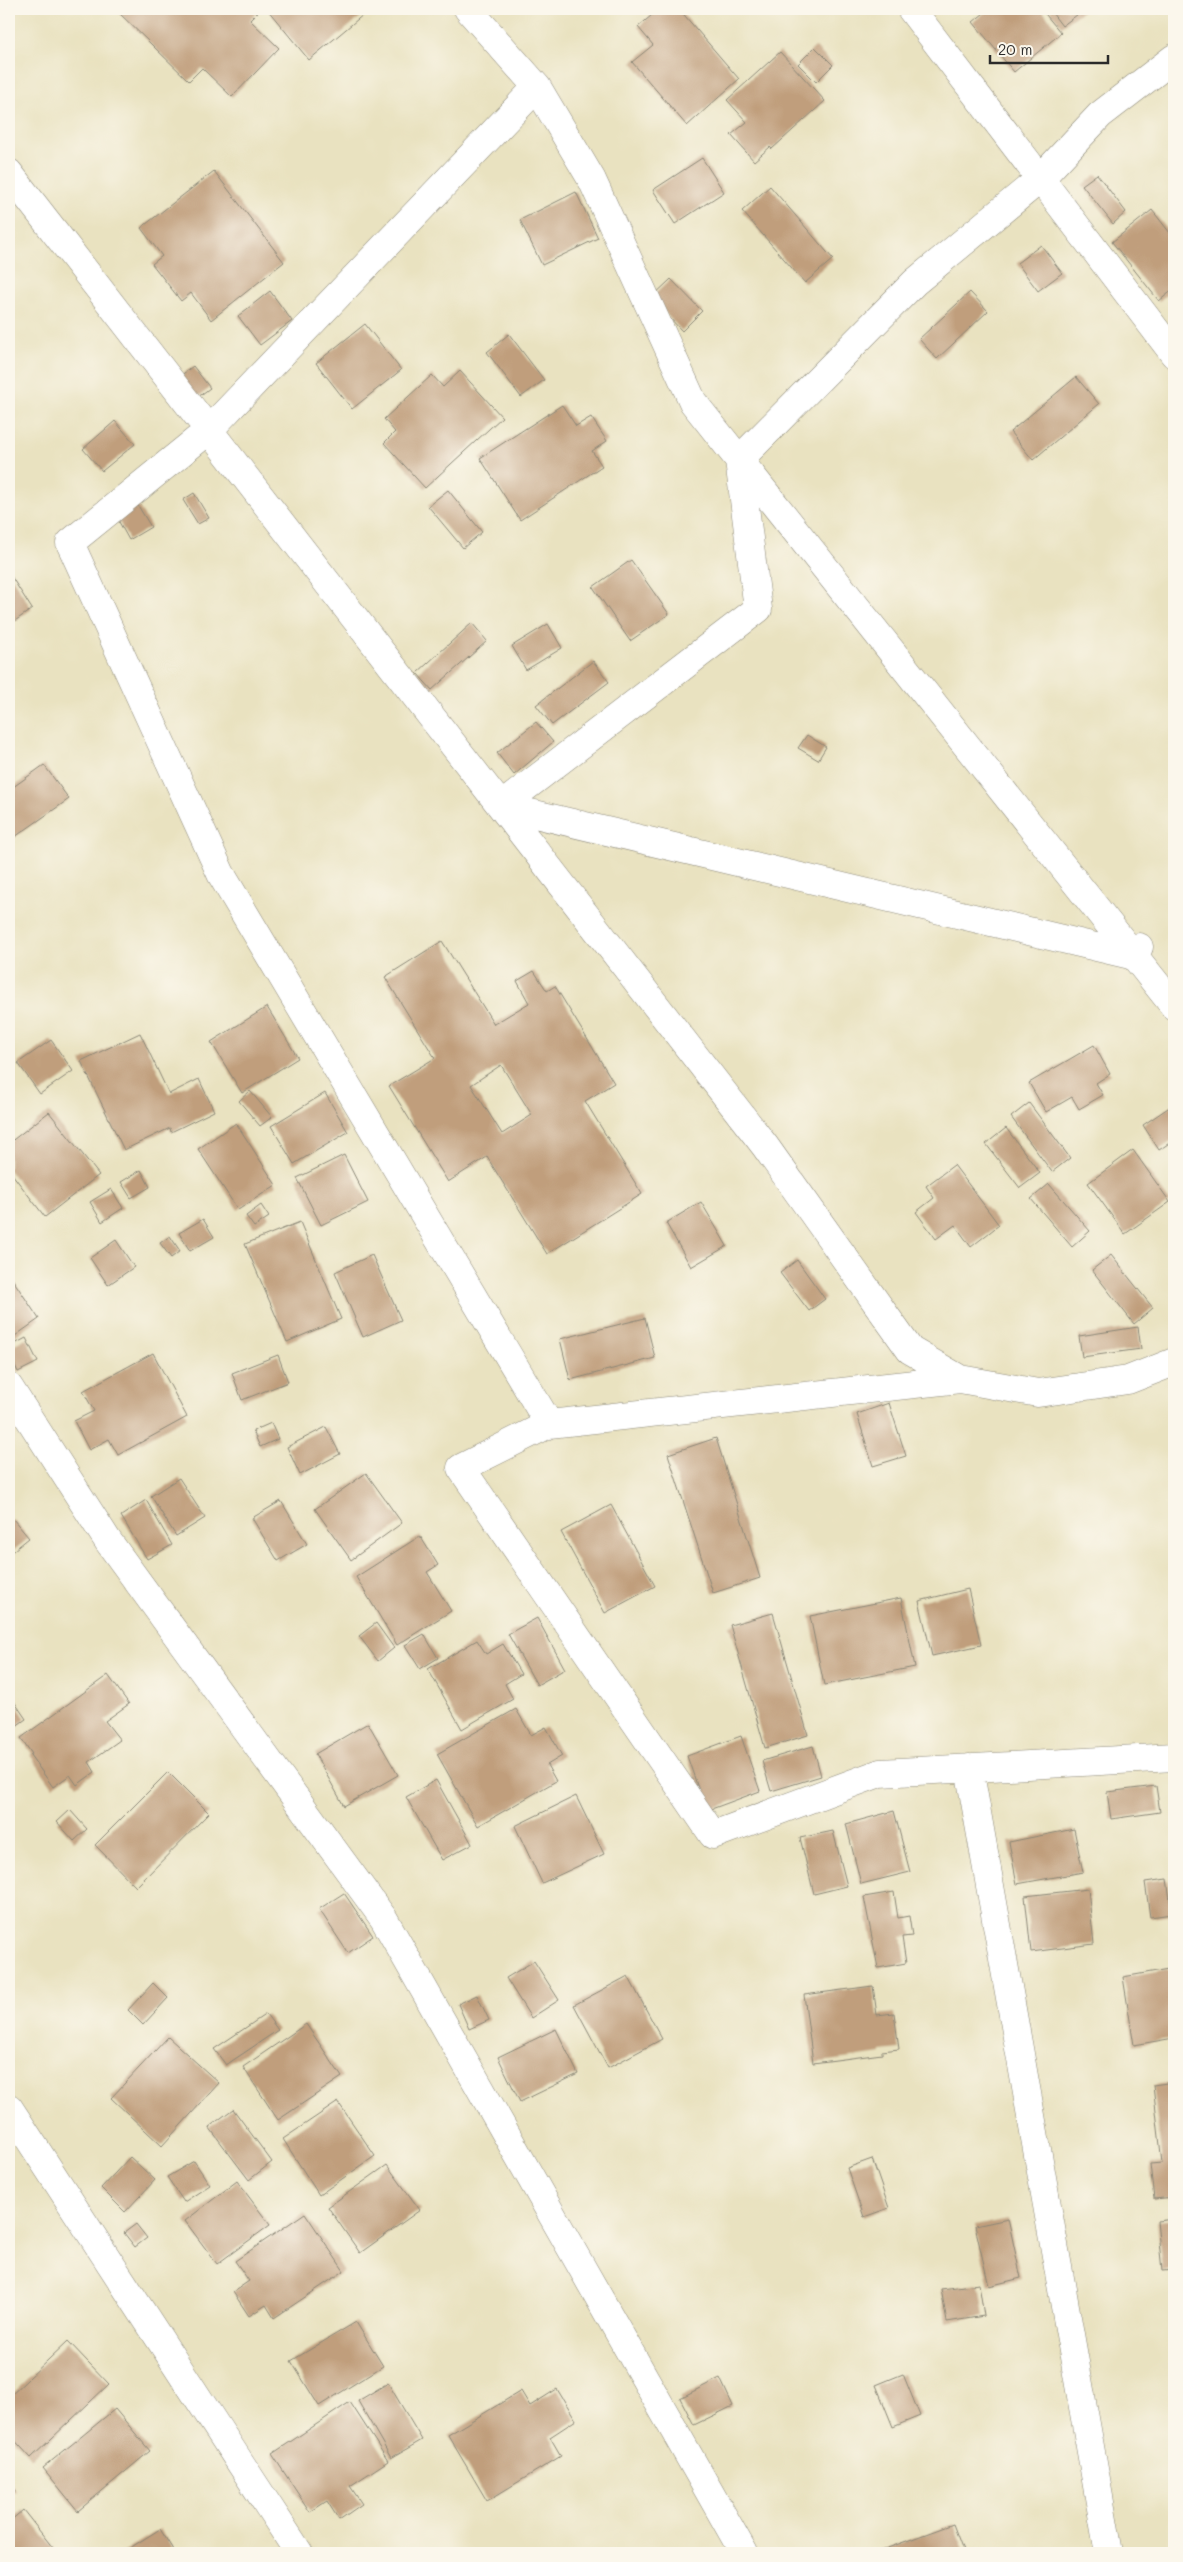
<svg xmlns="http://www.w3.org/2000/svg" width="1183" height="2562" font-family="Mali,sans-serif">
<rect width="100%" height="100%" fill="#fbf7ec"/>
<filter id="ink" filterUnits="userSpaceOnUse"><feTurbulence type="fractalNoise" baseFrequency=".02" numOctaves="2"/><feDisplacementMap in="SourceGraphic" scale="10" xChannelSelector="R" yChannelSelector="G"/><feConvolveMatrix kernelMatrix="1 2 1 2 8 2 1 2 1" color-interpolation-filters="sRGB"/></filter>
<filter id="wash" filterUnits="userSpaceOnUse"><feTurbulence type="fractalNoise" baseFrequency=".0096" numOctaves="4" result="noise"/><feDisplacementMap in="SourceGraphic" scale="20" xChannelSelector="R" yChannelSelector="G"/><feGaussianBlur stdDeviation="1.12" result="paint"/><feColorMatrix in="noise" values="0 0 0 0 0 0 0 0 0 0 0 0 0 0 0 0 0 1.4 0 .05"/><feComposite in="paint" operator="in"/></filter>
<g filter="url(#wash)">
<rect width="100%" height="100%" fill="#e9e2c0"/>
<g id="blocks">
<path fill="#c09e7b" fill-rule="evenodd" d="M115,9h140l3,3 -8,8 29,28 -47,49 -30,-29 -13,13z
M267,9h103l-61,51z
M659,9h20l60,70 -52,47 -55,-64 21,-17 -15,-18z
M989,9h52l20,24 -47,39 -41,-50z
M1049,9h36l-23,17z
M815,47l18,18 -17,17 -18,-18z
M780,52l45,49 -53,48 -2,-2 -16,14 -23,-26 16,-13 -20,-22z
M702,158l22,34 -49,32 -22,-34z
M214,171l70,91 -73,58 -20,-27 -10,8 -29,-37 10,-8 -21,-28z
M1097,174l29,38 -13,12 -31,-39z
M770,186l63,73 -28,24 -63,-72z
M576,192l22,46 -56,27 -22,-45z
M1152,210l22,28v51l-15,12 -47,-59z
M1041,245l21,28 -24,18 -21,-28z
M671,279l31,32 -20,20 -31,-33z
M270,291l22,30 -32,24 -22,-29z
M970,292l18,19 -51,48 -18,-20z
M365,324l36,46 -49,39 -36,-46z
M509,334l35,46 -23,17 -34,-45z
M193,366l17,22 -20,15 -16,-22z
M460,371l42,46 -77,71 -41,-45 11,-11 -11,-13 48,-44 11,12z
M1076,377l23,27 -66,56 -23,-28z
M562,405l14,21 15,-9 16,24 -15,10 10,15 -82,54 -40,-62z
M115,421l20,23 -33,27 -19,-22z
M448,490l34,42 -19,16 -35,-42z
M194,493l15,25 -11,6 -15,-24z
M134,499l17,28 -22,13 -16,-29z
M631,560l38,54 -39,27 -37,-54z
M9,573l23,36 -23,16z
M472,623l15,18 -55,49 -15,-17z
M548,624l14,24 -36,22 -14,-24z
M593,661l16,21 -57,43 -16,-20z
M536,722l17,20 -39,33 -17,-22z
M807,735l19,12 -8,13 -20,-12z
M44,765l25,34 -57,40 -3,-5v-44z
M442,941l52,83 35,-21 -12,-22 17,-10 13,20 8,-5 59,97 -29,18 57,93 -95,60 -60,-97 -39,25 -59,-96 46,-28 -50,-81zM501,1065l31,50 -30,19 -31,-49z
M267,1007l31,51 -56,35 -31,-51z
M140,1033l29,61 30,-15 15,32 -43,21 -1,-4 -46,22 -43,-89z
M51,1040l22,31 -33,23 -22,-31z
M1094,1045l16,29 -14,9 7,12 -24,14 -7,-12 -26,15 -17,-29z
M250,1091l22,26 -12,9 -21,-25z
M325,1093l23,39 -54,32 -23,-38z
M1029,1103l41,55 -18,14 -41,-55z
M1174,1104v36l-15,10 -16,-25z
M49,1112l50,63 -54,42 -36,-47v-27z
M236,1123l40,62 -38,25 -40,-61z
M1006,1128l34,45 -20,15 -34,-44z
M1133,1150l37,52 -45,32 -37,-51z
M344,1155l24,47 -47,23 -24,-47z
M954,1165l45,60 -28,22 -16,-22 -19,14 -20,-27 18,-14 -8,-12z
M141,1170l9,17 -19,11 -10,-16z
M1049,1184l41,47 -18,16 -41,-48z
M111,1189l12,19 -21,14 -12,-20z
M701,1202l26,44 -36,21 -25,-44z
M261,1205l8,12 -15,10 -8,-11z
M203,1219l11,18 -24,14 -11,-18z
M300,1222l41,97 -54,23 -42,-98z
M170,1236l10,15 -9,7 -11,-15z
M116,1240l18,27 -26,18 -18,-27z
M372,1255l29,65 -38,17 -28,-65z
M1111,1255l42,53 -19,16 -42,-54z
M797,1260l28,39 -16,12 -29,-38z
M9,1274l30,45 -27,19 -3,-5z
M645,1318l10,40 -85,22 -10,-41z
M1138,1327l3,22 -59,8 -3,-21z
M26,1338l12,24 -20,10 -9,-19v-6z
M153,1353l34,64 -69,38 -9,-16 -20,11 -15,-29 20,-10 -11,-20z
M278,1355l10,27 -46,18 -10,-27z
M889,1403l17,53 -33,10 -16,-52z
M271,1423l7,16 -18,8 -7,-16z
M326,1427l14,27 -40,21 -13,-28z
M716,1438l44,140 -47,15 -45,-139z
M366,1473l36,50 -51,37 -36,-51z
M179,1478l26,40 -29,18 -25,-40z
M146,1500l26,45 -25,14 -26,-43z
M281,1501l26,43 -29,17 -26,-43z
M611,1505l44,81 -50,27 -44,-81z
M13,1519l16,19 -20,16v-32z
M420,1536l18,29 -11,7 24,39 -54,34 -41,-68z
M968,1589l13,56 -49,11 -13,-55z
M901,1598l14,69 -91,18 -14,-69z
M773,1613l35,122 -43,13 -35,-123z
M537,1618l28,51 -28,16 -29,-51z
M376,1623l18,25 -16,13 -19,-25z
M424,1634l14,24 -18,11 -15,-24z
M477,1640l9,14 17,-10 18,30 -16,10 8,15 -51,30 -34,-60z
M108,1675l21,29 -24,17 15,19 -31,22 6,10 -18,13 -7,-10 -17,12 -23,-32 2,-1 -11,-16z
M9,1694l17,25 -17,12z
M516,1709l15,26 15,-8 16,29 -15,9 9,16 -78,45 -41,-72z
M368,1723l30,52 -54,31 -29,-52z
M741,1736l19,55 -54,20 -19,-55z
M813,1746l8,30 -50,15 -9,-30z
M168,1772l41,41 -73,74 -41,-42z
M436,1780l36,64 -30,16 -36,-63z
M1156,1786l4,26 -49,7 -4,-27z
M576,1796l28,58 -62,29 -27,-57z
M70,1810l17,19 -13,12 -17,-19z
M894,1811l16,61 -49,12 -15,-60z
M1074,1829l9,43 -66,12 -8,-42z
M833,1831l14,55 -33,8 -14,-56z
M1167,1879l5,35 -22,3 -5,-35z
M1088,1889l6,55 -63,8 -6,-56z
M894,1892l4,26 11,-2 3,20 -10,1 4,26 -28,5 -14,-71z
M344,1893l29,43 -25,17 -29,-44z
M534,1961l25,39 -28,18 -25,-40z
M1174,1968v70l-40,7 -11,-68z
M628,1976l34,63 -54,29 -34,-63z
M153,1983l15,15 -25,27 -15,-15z
M873,1986l4,29 17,-2 5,36 -17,2v3l-69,9 -9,-68z
M477,1995l12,25 -20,9 -11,-25z
M266,2014l12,16 -52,35 -12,-16z
M306,2024l36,53 -64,43 -35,-53z
M556,2029l22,45 -58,28 -22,-45z
M168,2037l51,46 -57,63 -51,-48z
M1174,2082v115l-20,2 -4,-35 12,-1 -9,-78z
M338,2102l37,54 -56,39 -36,-56z
M233,2109l39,53 -23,18 -40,-53z
M130,2157l25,23 -30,32 -24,-24z
M872,2159l17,49 -25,9 -17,-49z
M194,2161l16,24 -26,17 -17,-25z
M387,2165l33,45 -60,43 -32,-46z
M237,2181l33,44 -53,39 -32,-43z
M305,2213l39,58 -70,47 -8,-13 -17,11 -16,-24 16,-11 -14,-20z
M1008,2219l13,59 -32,8 -14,-60z
M1174,2219v51l-12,1 -5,-50z
M136,2224l11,14 -12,9 -11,-14z
M979,2284l5,32 -37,6 -6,-33z
M356,2322l27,44 -64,40 -28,-45z
M68,2341l41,43 -78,74 -22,-24v-37z
M903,2374l17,42 -27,11 -17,-42z
M720,2378l13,28 -39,19 -14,-27z
M388,2383l34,57 -31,18 -33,-57z
M557,2389l19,31 -26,17 11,19 -74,45 -39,-66 73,-44 9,15z
M350,2402l38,59 -38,25 12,18 -23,16 -12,-19 -17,11 -38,-58z
M115,2409l35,42 -72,60 -35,-43z
M9,2482l6,9 -6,4z
M23,2510l34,43h-48v-31z
M953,2524l11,29h-90z
M160,2529l15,24h-53z"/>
</g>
</g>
<g filter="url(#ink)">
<use href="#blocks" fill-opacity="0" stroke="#8a8676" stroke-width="1"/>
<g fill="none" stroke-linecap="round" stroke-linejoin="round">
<defs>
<path id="street" d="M468,9l69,78 55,93 101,222 481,604
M911,9l263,345
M537,87l-328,343 -139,113 151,331 328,550 411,-45
M9,173l756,973 145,204 50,29 78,14 90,-13 46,-18
M1139,947l-5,9 -633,-150 257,-197 -19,-149 176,-178 125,-103 60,-64 74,-57
M9,1387l99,154 276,378 360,634
M549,1424l-88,44 252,367 167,-62 294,-16
M969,1768l140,785
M9,2108l290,445"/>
</defs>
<use href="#street" stroke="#8a8676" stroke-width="29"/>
<use href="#street" stroke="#fff" stroke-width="28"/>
</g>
</g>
<rect width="1183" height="2562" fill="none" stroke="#fbf7ec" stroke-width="30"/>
<path d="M990 55v8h118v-8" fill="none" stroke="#2b2b2b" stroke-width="2.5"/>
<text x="998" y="55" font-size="15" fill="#2b2b2b" stroke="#fbf7ec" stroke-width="4" paint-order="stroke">20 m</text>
</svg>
